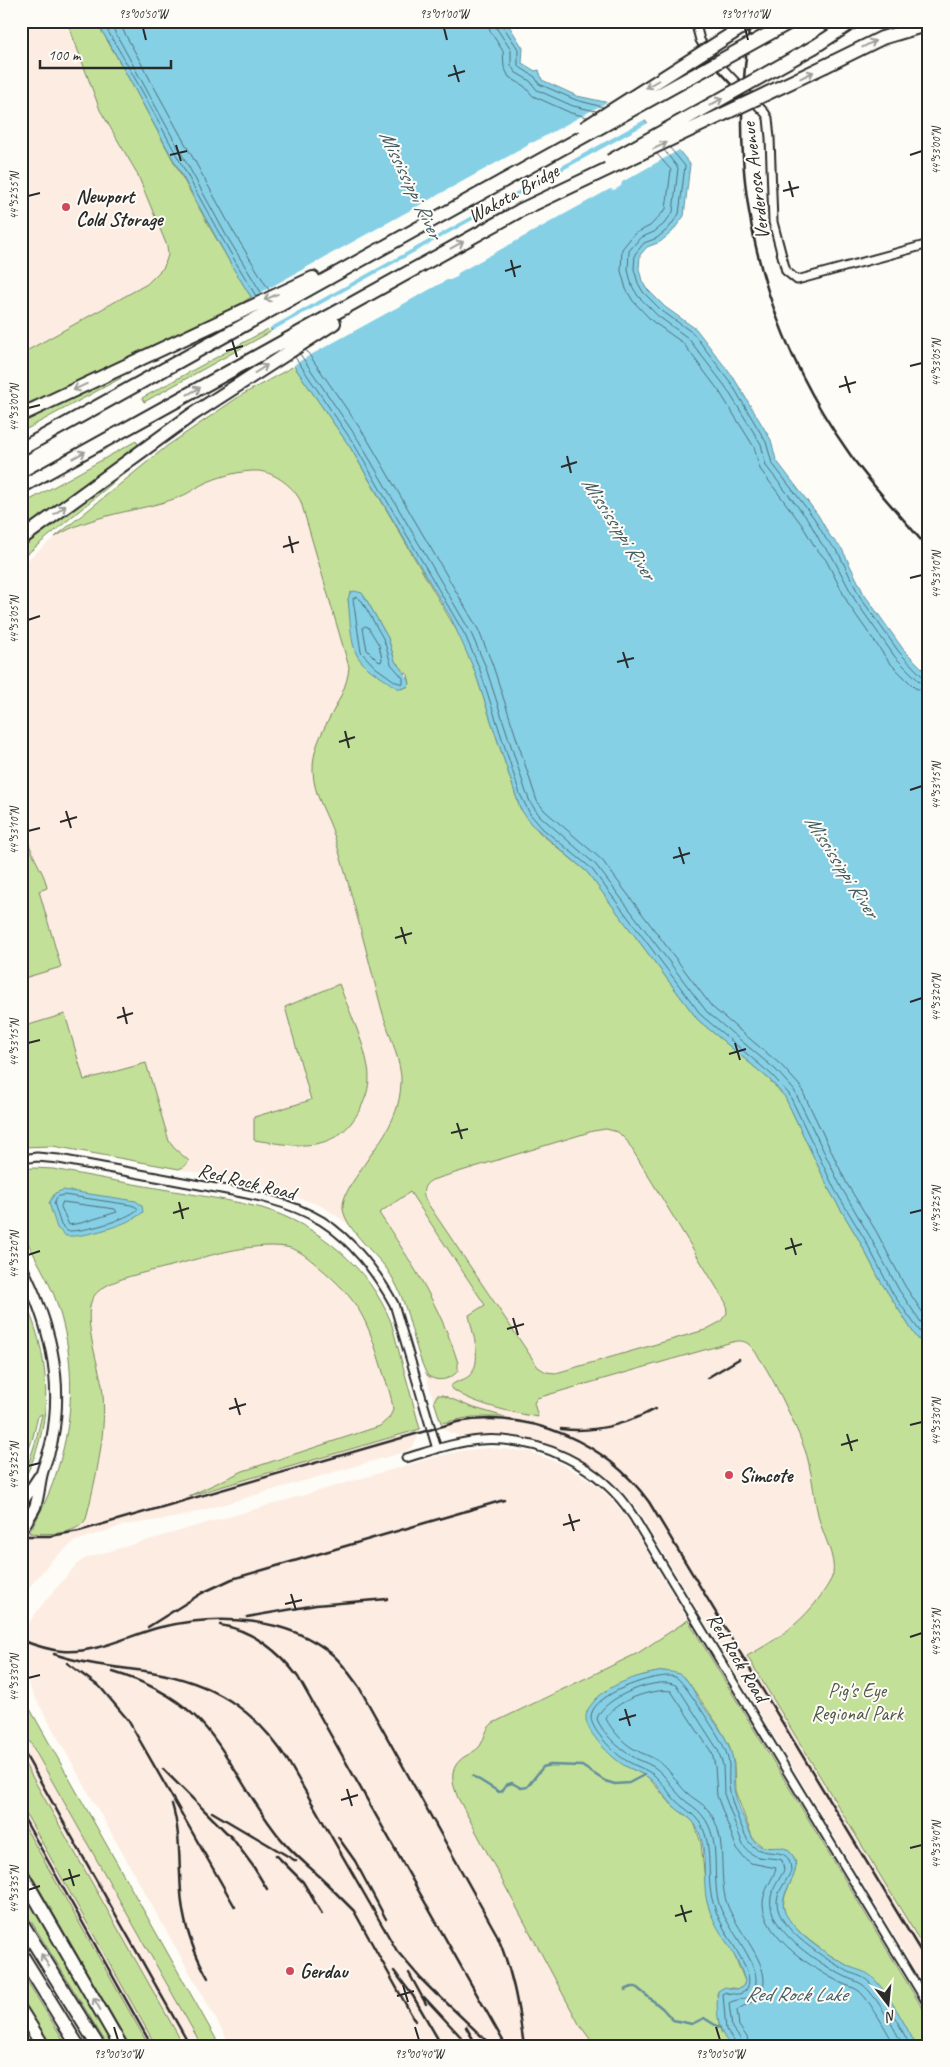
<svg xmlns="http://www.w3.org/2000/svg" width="950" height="2067" font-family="Caveat,sans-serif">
<rect width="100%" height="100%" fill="#fdfcf7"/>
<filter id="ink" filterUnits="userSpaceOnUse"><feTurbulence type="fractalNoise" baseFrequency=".02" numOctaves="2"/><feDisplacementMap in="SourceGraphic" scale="10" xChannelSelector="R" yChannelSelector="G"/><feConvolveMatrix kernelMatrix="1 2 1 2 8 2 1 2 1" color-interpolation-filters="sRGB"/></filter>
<g filter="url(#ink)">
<path fill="#fdece1" d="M21,21h75l120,220 35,56 -3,4 -227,86z
M207,417l94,75 54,185 564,930 -169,53 179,296v37l-294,-487 -11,-13 -25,-22 -48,-26 -34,-9 -27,-2 -31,2 -13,-5 -8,-14 -35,-120 -23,-36 -32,-37 -26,-18 -60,-21 -197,-37 -24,-3 -20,2v-582l134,-110z
M312,1231l29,22 14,13 15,17 15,25 5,11 30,104v9l-7,14 -9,6 -225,65 -54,8 -50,16 -22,18 -22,26 -5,10 -5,21v-71l17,-28 16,-36 9,-30 9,-51 -1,-25 -4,-32 -13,-49z
M490,1448l37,3 35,13 35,21 16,16 15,19 90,150 -32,9 -60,87 22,11 31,33 15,12 33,219 5,5h-501l-200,-356 -9,-26 -1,-28 3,1 5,-14 11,-16 37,-43 9,-6 353,-102 26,-6z
M21,1693l141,249 58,104h-71l-30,-52 -98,-174z"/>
<path fill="#c3e098" stroke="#778662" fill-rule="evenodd" d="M67,21h29c54,91 99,187 155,276l-20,13 -210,99v-55l126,-70 17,-17 4,-12 -1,-9 -30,-73 -37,-63z
M270,328l2,3 -128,71 -2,-4z
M294,366l56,81 111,191 13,31 46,139 20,25 47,39 111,148 71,59 16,18 46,96 28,47 22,42 34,53 14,17v604l-182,-300c30,-16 56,-34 75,-62 4,-6 9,-13 11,-20 3,-17 -10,-39 -14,-55 -5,-19 -6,-40 -11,-59 -4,-20 -46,-108 -61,-117 -5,-3 -10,-2 -15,-1l-195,56 -3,5 4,14c-25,-4 -70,-14 -88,-30 4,-6 13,-6 19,-11 15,-13 3,-44 0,-61l16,-10 -75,-113 -31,21c31,47 62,94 79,150v8c-8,9 -21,12 -31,4 -17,-35 -16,-71 -40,-106 -12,-16 -46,-44 -44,-64 1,-11 9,-22 15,-31 21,-34 44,-54 43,-98 -3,-24 -14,-46 -20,-69 -15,-57 -29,-113 -46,-169 -7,-24 -22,-42 -22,-68 -1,-38 33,-66 36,-103l-48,-165c-7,-15 -25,-29 -42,-31 -18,-1 -42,6 -58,14 -8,5 -15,10 -24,13 -40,14 -86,16 -122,39l112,-91 73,-50zM348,599h18l22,39 7,23 13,14 2,9 -3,3 -6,2 -29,-18 -15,-16zM606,1129l12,3 9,9 99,162 1,10 -7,9 -15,8 -149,43 -10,-1 -8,-5 -110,-163c-6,-9 -7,-18 4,-24l161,-49z
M119,374l2,4 -100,54v-11z
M136,441l3,5 -118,86v-27z
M130,465l2,2 -111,92v-12z
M21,819c4,12 7,24 12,35 5,12 12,21 14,34l-8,3 22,76 -40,12z
M339,984c10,27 24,55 29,83 3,16 -1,30 -9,44 -24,44 -63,35 -105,29v-23l57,-17 -26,-93z
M65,1014l19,66 62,-17 23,78 5,7 15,13 -4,5 -6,3 -126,-23 -32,1v-123l1,3z
M33,1168l20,1c42,8 84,16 127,23 27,5 55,9 82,16 56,17 107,59 129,114l29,107 -231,67 54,-25 137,-45 9,-8 4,-8c-1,-14 -7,-28 -11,-41 -15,-50 -23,-69 -64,-103 -10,-8 -19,-17 -32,-19 -36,-5 -81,10 -115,19 -21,6 -64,12 -77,30 -13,18 4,67 8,89 6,44 -6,92 -16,134 -10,17 -40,15 -57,14 43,-73 55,-158 25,-238 -9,-23 -23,-43 -32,-65 -4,-11 -1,-47 -1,-61z
M21,1294c30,58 35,128 2,187l13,-41 6,-26 -4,2 -5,21 -12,35z
M437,1395h5l29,12 34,10h-33l-31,6 -7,-22z
M688,1620l241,399v27h-13c-9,-18 -31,-59 -47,-70 -5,-4 -11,-5 -17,-8 -20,-10 -51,-31 -64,-49 -18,-26 25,-48 -1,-70l-24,-2 -10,-8 -18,-48 -1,-27 -5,-19 -11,-20 -32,-46 -22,-8 -20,4 -35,14 -20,19 -1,17 25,32 13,9 22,11 24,28 22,17 7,21 6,57 3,11 23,41 12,29c-3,12 -10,6 -18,7 -3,0 -6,2 -9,4l-1,2 4,38 11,14h-96l-3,-3h-10l-4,3h-24l-16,-22 -121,-226c-6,-15 -10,-30 6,-41 5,-3 12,-6 16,-11 5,-8 5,-17 13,-23l145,-70z
M21,1693l199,353h-18l-181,-320z
M21,1757l163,289h-28l-135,-241z
M21,1820l128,226h-19l-109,-189z
M21,1884l93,162h-6l-87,-141z
M21,1971l46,75h-20l-26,-44z
M21,2020l16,26h-16z"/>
<path fill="#86d0e6" stroke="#628e9b" d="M96,21h410l17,27 -1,15 13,8 4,-1 3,10 35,16 28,6 34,14 32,25 19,23 -6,52 -12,16 -12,10 -13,5 -7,8 -1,14 3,12 4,7 19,19 31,22 39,51 36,60 5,20 42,55 12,21 12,13 22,45 39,55 26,26v677l-14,-17 -34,-53 -22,-42 -28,-47 -46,-96 -16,-18 -71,-59 -111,-148 -56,-48 -11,-16 -4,-12 -42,-127 -23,-51 -101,-171 -56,-81 -61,-98 -117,-213z
M354,591l8,2 4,6 22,39 7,23 14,19v5c-8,7 -14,2 -21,-3 -10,-7 -23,-14 -30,-25 -8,-12 -8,-43 -10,-58l2,-6z
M63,1190l73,11 6,5 1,6c-12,12 -60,26 -77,24l-9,-8 -8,-25 6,-10z
M664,1671c6,1 13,1 18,5 8,5 12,17 17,24 11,17 26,32 32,52 4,12 1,25 3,37 3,16 11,32 17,46 9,23 29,5 39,17 20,23 -20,40 -2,66 13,21 41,37 62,49 7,3 15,4 21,9 15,13 36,51 45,70h-184c-15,-12 -16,-36 -14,-55l7,-4c8,2 18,5 20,-6 -7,-29 -31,-50 -38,-79 -6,-25 3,-56 -13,-79 -4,-6 -11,-9 -17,-14 -11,-9 -17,-23 -28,-31 -7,-5 -16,-8 -24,-12 -12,-7 -40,-34 -39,-49 0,-7 5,-12 9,-17 18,-18 44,-25 69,-29z"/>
<path fill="#fdfcf7" d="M609,101l31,13 6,5 -95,53 -3,4h-3l-274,151 -2,4 -20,-32 278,-153 2,-3 5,-1z
M650,122l23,18 8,9 -59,33 -1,4 -7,4 -4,-1 -152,84 -1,4 -7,3h-3l-140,77 -12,7 -2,4 -23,-36z"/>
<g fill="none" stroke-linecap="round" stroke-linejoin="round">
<path stroke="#4f6d76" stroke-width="1" d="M102,21c54,90 99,186 154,275
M109,21l117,214 36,59
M118,21l115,210 36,59
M488,21l2,10 13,20 1,16 5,10 15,9 9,10 38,17 16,4
M496,21l1,8 14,21v15l4,7 15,9 7,9 36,16 23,5
M502,21l1,5 15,23v17l17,11 4,7 37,16 27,7
M670,148l15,18 -6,48 -11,15 -11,9 -13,5 -9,11 -1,15 4,14 5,9 19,19 31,22 38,50 35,59 6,21 42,55 12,21 12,13 22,45 39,55 24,25 6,2
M664,150l14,18 -5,44 -9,12 -10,8 -14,6 -11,13 -1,19 4,16 6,10 20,20 30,22 37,48 36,58 5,22 43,55 12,22 11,13 23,44 40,57 25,25 9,3
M657,154l14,16 -5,39 -16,17 -16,8 -12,15 -1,22 5,18 7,12 19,20 31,22 36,48 35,56 6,22 42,56 13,22 11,13 23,45 40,57 26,26 14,4
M306,350l60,87 112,192 14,34 41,126 4,12 8,10 57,49 110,147 69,58 19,21 47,98 29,47 29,55 24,36
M300,354l59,87 112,192 14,32 41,127 5,12 9,12 56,49 111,147 69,58 18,20 47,97 28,48 30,55 30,44
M295,357l59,87 111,191 14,32 41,127 10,20 13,15 48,39 111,148 70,59 17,19 46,96 29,48 29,56 36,50
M357,597l5,4 22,39 7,24 12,14v6l-7,-2 -21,-15 -14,-15 -8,-53z
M365,626l3,1 11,18 3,14 -1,3 -3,-1 -11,-11 -4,-22z
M64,1195l67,10 5,2 2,2c-11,11 -55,23 -71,22l-6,-6 -7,-22 3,-6z
M63,1202l52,7 2,3 -36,11 -12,2 -8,-18z
M735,2046l-1,-5 -8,-11 -3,-36 2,-2c22,8 29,-7 20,-26 -13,-26 -32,-49 -35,-79 -2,-22 2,-52 -14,-69 -6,-7 -14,-11 -20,-17 -8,-9 -14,-19 -22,-26 -8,-6 -19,-9 -27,-14 -11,-6 -35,-30 -36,-43 -1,-22 51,-39 68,-41 6,-1 13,-2 18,1 6,3 33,45 38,53 6,10 13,21 14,34 0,9 -1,18 1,27 3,16 11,34 18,49 16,22 42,-1 43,30 -4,10 -14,20 -14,31 -1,27 50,58 72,70 6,3 14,4 20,10 16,15 31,44 41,64
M741,2046l-1,-8 -8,-10 -3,-25c10,-6 26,-1 27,-21 2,-20 -28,-54 -36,-75 -10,-29 3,-67 -18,-92 -5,-7 -14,-11 -20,-17 -10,-10 -16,-23 -28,-31 -8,-5 -17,-7 -24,-12 -12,-7 -28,-23 -33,-36 4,-21 64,-45 80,-33l41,64 5,15 1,29 19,51c13,18 22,10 39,15l2,10c-4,9 -11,17 -13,27 -6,33 50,68 75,80 5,3 12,4 17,8 13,10 33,46 40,61
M749,2046l-2,-9 -8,-11 -2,-16c11,-8 26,-8 27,-28 1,-24 -29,-55 -37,-78 -10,-30 2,-65 -18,-93 -6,-8 -16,-12 -23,-19 -10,-10 -16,-23 -28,-31 -7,-5 -16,-7 -24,-12 -11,-6 -22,-19 -28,-30 7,-18 47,-31 65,-28l41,62 3,13 2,30 20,53 6,8 8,6 25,5c-3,12 -13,22 -13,36 1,34 51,65 78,79 6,3 13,4 18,8 10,8 29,42 36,55"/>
<path stroke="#628e9b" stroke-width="2.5" d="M473,1776l26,16 3,-1 4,-6 6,-2 9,5 6,-1 16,-20 7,-2 32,1 23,15 10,3 14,-1 15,-8
M625,1990l7,-3h4l26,21 11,12 19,4 12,-6 16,10"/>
<defs>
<path id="minor" d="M695,21l5,19 7,12 58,61 3,5 2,20 3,84 13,49 11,9 132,-36
M21,1159l16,-2 22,2c45,8 90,17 135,25 43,8 90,14 128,37 30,19 55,52 72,83l43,145
M406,1458c24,-7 49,-16 74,-18 59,-4 121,26 153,76l296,490"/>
<path id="secondary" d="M21,1266c28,55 43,112 31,174 -2,11 -7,22 -10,33 -3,11 -3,23 -7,34 -4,8 -9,15 -14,23
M21,1504l18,-27"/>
<path id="motorway" d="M814,47l40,-26
M825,66l57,-28 47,-14
M21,415l292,-137
M21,449l482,-268
M21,487l500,-277
M21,539l169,-123 144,-93
M21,1873l100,173
M21,1922l77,124
M21,1954l57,92
M21,2011l22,35"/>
</defs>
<use href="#minor" stroke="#2b2b2b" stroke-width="11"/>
<use href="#secondary" stroke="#2b2b2b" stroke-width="14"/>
<use href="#motorway" stroke="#2b2b2b" stroke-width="16"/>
<use href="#minor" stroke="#fdfcf7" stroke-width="7"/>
<use href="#secondary" stroke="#fdfcf7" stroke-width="10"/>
<use href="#motorway" stroke="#fdfcf7" stroke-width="12"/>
<path stroke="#2b2b2b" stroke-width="2.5" d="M750,21c-4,33 -8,65 -8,98 -1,119 37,235 105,331 24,36 55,66 82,100
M707,1378l32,-19
M561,1429c34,4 64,-4 94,-20
M21,1536h29l29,-5 378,-109c74,-13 149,20 192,80l280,463
M247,1617l69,-12 71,-6
M220,1625c32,5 59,26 78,52l208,369
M148,1627l54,-34 30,-14 272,-79
M21,1640c13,5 27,10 41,11 34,3 67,-16 99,-24 56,-13 127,-11 172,28 10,9 18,21 26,32l137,246c17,39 22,71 28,113
M54,1654c32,11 64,13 97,18 61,10 104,37 137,89l109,190 24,28 16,16
M67,1663l34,25 27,32 107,187
M113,1672c102,30 106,84 161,158 15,21 36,37 54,54
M21,1747l169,299
M163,1769l70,70 20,27 14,23
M172,1804c10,33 6,65 10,99 3,26 13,52 26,75
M212,1812l39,23
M21,1813l131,233
M247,1832l49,29
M338,1837l17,24 31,58
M276,1855l27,27 19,32
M324,1881l30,30 61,110
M394,1971l19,25 29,50
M409,1973l17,31
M434,1991l58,55
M424,1997l37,40
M466,2027l11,19"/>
<defs>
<path id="motorway-bridge" d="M584,128l168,-107
M610,161l204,-114
M503,181l289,-160
M521,210l304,-144"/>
</defs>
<use href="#motorway-bridge" stroke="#2b2b2b" stroke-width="16" stroke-linecap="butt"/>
<use href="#motorway-bridge" stroke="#fdfcf7" stroke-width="12"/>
</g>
<defs><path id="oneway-shaft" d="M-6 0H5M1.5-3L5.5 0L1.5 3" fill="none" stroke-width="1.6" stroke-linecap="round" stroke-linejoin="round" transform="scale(1.25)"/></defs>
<g stroke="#9e9e9b">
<use href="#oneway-shaft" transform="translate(869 44) rotate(-27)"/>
<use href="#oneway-shaft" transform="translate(807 75) rotate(-26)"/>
<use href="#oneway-shaft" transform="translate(652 84) rotate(150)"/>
<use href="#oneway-shaft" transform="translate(716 102) rotate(-29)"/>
<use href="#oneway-shaft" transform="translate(660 146) rotate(-25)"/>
<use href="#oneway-shaft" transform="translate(457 245) rotate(-29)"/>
<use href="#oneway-shaft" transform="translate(271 297) rotate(156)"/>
<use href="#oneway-shaft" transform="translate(261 369) rotate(-32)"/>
<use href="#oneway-shaft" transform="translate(80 387) rotate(155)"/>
<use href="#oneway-shaft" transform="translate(194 391) rotate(-29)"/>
<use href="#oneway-shaft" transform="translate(79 455) rotate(-29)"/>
<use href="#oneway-shaft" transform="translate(60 510) rotate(-37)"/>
<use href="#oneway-shaft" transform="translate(45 1960) rotate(-122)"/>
<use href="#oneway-shaft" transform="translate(97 2004) rotate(-120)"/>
</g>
</g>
<path fill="none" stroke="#2b2b2b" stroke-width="2" d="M143,28l3,12M444,28l3,12M745,28l3,12M454,65l5,17M448,76l17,-5M176,145l5,16M170,155l17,-4M910,155l12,-4M789,181l4,16M783,191l16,-4M28,196l12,-3M511,260l4,17M505,271l16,-5M232,340l5,17M226,351l17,-5M910,366l12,-3M845,376l5,17M839,387l17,-5M28,408l12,-3M567,456l4,17M561,467l16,-5M289,536l4,17M283,547l16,-5M910,578l12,-3M28,620l12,-4M623,652l5,16M617,662l17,-4M345,731l4,17M339,742l16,-5M910,790l12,-4M66,811l5,17M60,822l17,-5M28,831l12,-3M679,847l5,17M673,858l17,-5M401,927l5,17M395,938l17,-5M910,1002l12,-4M123,1007l4,17M117,1018l16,-5M28,1043l12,-3M735,1043l5,17M729,1054l17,-5M457,1123l5,16M451,1133l17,-4M179,1202l4,17M173,1213l16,-5M910,1213l12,-3M791,1238l5,17M785,1249l17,-5M28,1255l12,-4M513,1318l5,17M507,1329l17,-5M235,1398l5,17M229,1409l17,-5M910,1425l12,-3M847,1434l5,17M841,1445l17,-5M28,1466l12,-3M569,1514l5,17M563,1525l17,-5M291,1594l5,16M285,1604l17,-4M910,1637l12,-4M28,1678l12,-3M625,1709l5,17M619,1720l17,-5M347,1789l5,17M341,1800l17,-5M910,1848l12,-3M69,1869l5,17M63,1880l17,-5M28,1890l12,-4M681,1905l5,17M675,1916l17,-5M403,1985l5,17M397,1996l17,-5M114,2027l4,13M415,2027l4,13M716,2027l4,13"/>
<g fill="#d1495b" stroke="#fdfcf7" stroke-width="2">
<circle cx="66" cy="207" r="5"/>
<circle cx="729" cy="1475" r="5"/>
<circle cx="290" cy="1971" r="5"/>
</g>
<g text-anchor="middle" stroke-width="4" stroke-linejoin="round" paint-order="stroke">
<g font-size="20" fill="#2b2b2b" stroke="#fdfcf7">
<text transform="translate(755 181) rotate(-97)" y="7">Verderosa Avenue</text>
<text transform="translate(513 193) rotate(-29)" y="7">Wakota Bridge</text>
<text transform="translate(247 1181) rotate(14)" y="7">Red Rock Road</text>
<text transform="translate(738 1657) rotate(59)" y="7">Red Rock Road</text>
</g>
<g font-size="20" font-weight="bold" fill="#2b2b2b" stroke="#fdfcf7" text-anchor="start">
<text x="76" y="203">Newport<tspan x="76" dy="23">Cold Storage</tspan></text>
<text x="739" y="1482">Simcote</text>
<text x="300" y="1978">Gerdau</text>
</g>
<g font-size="20" fill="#515846" stroke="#fdfcf7">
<text x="857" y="1697">Pig's Eye<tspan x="857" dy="23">Regional Park</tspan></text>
</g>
<g font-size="21" font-style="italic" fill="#465d63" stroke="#fdfcf7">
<text transform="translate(411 184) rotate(64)" y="7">Mississippi River</text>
<text transform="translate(619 528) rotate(57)" y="7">Mississippi River</text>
<text transform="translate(842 866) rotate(57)" y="7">Mississippi River</text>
<text x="796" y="2001">Red Rock Lake</text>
</g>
</g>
<rect width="950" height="2067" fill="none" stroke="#fdfcf7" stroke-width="55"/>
<g transform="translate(888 2004) rotate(164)" stroke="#fdfcf7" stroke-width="4" paint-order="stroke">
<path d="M0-4L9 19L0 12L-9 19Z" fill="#2b2b2b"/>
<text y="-8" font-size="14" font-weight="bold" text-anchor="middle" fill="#2b2b2b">N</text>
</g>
<path d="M40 60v8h131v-8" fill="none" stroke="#2b2b2b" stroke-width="2.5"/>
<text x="48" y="60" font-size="15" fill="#2b2b2b" stroke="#fdfcf7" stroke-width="4" paint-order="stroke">100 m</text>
<rect x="28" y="28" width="894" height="2012" fill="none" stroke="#2b2b2b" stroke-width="2"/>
<g font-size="12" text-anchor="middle" fill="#2b2b2b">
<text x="143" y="18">93°00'50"W</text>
<text x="444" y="18">93°01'00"W</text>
<text x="745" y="18">93°01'10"W</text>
<text transform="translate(936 151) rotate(-90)" y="4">44°53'00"N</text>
<text transform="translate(14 196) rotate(-90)" y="4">44°52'55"N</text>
<text transform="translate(936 363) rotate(-90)" y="4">44°53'05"N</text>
<text transform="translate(14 408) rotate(-90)" y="4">44°53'00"N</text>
<text transform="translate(936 575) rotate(-90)" y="4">44°53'10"N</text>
<text transform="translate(14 620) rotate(-90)" y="4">44°53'05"N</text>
<text transform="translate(936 786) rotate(-90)" y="4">44°53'15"N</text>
<text transform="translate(14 831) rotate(-90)" y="4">44°53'10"N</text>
<text transform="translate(936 998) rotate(-90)" y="4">44°53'20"N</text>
<text transform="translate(14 1043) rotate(-90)" y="4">44°53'15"N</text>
<text transform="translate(936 1210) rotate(-90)" y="4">44°53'25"N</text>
<text transform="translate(14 1255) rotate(-90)" y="4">44°53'20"N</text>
<text transform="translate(936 1422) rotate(-90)" y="4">44°53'30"N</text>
<text transform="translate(14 1466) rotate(-90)" y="4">44°53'25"N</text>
<text transform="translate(936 1633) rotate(-90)" y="4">44°53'35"N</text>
<text transform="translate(14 1678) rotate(-90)" y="4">44°53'30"N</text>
<text transform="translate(936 1845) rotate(-90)" y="4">44°53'40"N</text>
<text transform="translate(14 1890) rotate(-90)" y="4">44°53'35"N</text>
<text x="118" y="2058">93°00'30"W</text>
<text x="419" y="2058">93°00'40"W</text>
<text x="720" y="2058">93°00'50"W</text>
</g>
</svg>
